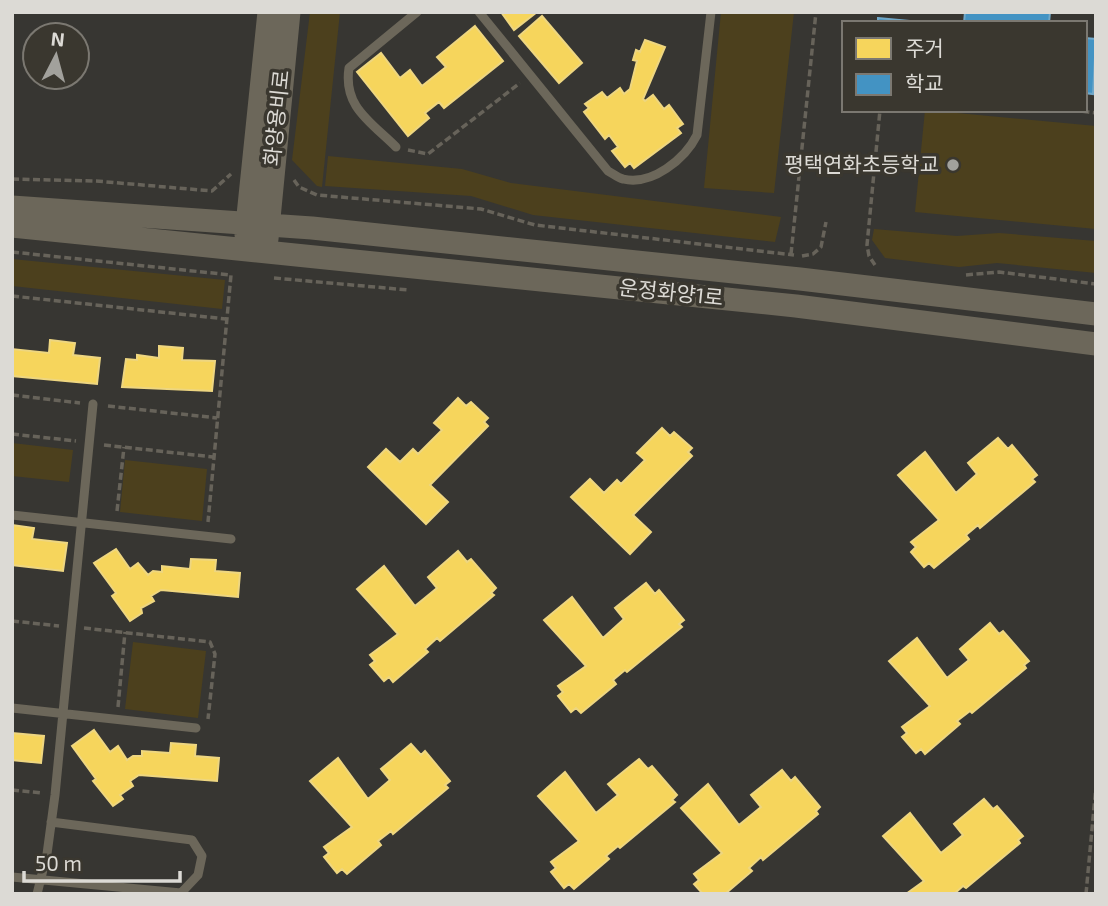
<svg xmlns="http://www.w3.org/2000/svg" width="1108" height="906" font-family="'Exo 2','Noto Sans KR',sans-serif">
<rect width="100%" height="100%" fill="#373632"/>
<path fill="#4c401d" d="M310,12h30l-18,175 -5,-1 -25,-26z
M721,12h73l-20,181 -70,-5z
M925,110l171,16v103l-181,-17z
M328,156l134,13 49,14 270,34 -6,25 -242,-27 -62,-19 -146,-10z
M874,229l83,7 42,-3 97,8v32l-99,-10 -38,4 -74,-9 -13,-18z
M12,259l213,21 -3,29 -210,-23z
M12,443l61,7 -4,32 -57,-6z
M125,460l82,9 -5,52 -82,-9z
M133,642l73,9 -8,67 -73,-9z"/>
<path fill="#f6d55c" stroke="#eed680" stroke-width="2" d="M501,12h36l-23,18z
M542,16l40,47 -23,20 -40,-47z
M475,26l28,35 -59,47 -5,-6 -14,11 4,5 -21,18 -51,-64 24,-19 19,25 10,-8 12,16 24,-19 -9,-10z
M645,40l20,7 -22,52 2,2 8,-6 11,14 5,-4 14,19 -6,4 4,5 -47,35 -4,-5 -5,4 -13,-16 6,-4 -9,-12 -4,4 -21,-27 5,-4 -4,-4 17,-12 5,6 13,-10 4,6 6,-5 7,-28 -4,-1 3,-10 4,2z
M50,340l25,3 -2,12 27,3 -3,26 -85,-8v-27l37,4z
M159,346l24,2 -1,12 33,1 -3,30 -90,-4 4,-28 11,1v-5l22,3z
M458,398l8,8 5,-4 17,16 -4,4 4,4 -58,59 18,17 -22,22 -58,-57 18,-18 14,13 13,-13 5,5 24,-24 -8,-7z
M662,428l8,8 4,-4 18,16 -4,4 4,4 -59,59 18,17 -21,22 -59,-57 19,-18 14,14 13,-13 4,4 24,-24 -8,-7z
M998,438l10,11 4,-4 25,30 -5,4 3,3 -55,46 -2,-3 -12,10 3,4 -35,29 -5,-5 -5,4 -13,-15 5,-5 -5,-5 28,-22 -41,-45 27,-23 31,41 21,-19 -9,-11z
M12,525l22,3 -2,11 35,4 -4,28 -51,-6z
M116,549l14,20 8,-6 10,12 5,-4 9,1v-6l28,3 1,-10 25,1 -1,11 25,2 -2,24 -77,-7 -10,6 3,5 -13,7 1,5 -12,8 -18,-25 4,-3 -22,-30z
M458,551l9,11 4,-3 25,29 -5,5 3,2 -54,46 -3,-3 -12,11 3,3 -35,30 -4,-5 -5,4 -14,-16 5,-4 -5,-6 28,-21 -41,-45 27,-23 31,40 22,-18 -9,-11z
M646,583l9,11 4,-4 25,30 -5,4 3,3 -55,45 -2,-2 -12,10 3,4 -35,29 -5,-5 -5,4 -13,-16 5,-4 -5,-6 28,-20 -42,-46 28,-23 31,41 21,-19 -9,-11z
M990,623l9,11 4,-3 26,30 -5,4 2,3 -54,45 -2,-2 -13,10 3,3 -35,30 -4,-5 -5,4 -14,-16 5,-4 -5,-6 28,-21 -41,-45 28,-23 30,40 22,-18 -9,-11z
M94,730l16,22 8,-6 9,14 6,-4h9v-5l28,2 1,-10 25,2 -1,11 24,2 -2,23 -78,-6 -9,6 3,5 -13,9 3,4 -10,7 -20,-25 3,-2 -24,-33z
M12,733l32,3 -3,27 -29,-3z
M411,744l10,11 4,-4 25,30 -5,4 3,3 -55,46 -2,-3 -13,10 3,4 -34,29 -5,-5 -5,4 -13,-16 5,-4 -5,-6 28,-20 -42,-46 28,-23 30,41 22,-19 -9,-11z
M639,759l9,10 4,-3 25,29 -5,5 3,2 -55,46 -2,-2 -12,10 3,3 -35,30 -5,-5 -5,4 -13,-16 5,-4 -5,-6 28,-21 -41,-45 27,-24 31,41 22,-18 -10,-11z
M782,770l9,11 4,-4 25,30 -4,4 2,3 -55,46 -2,-3 -12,11 3,3 -27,23h-22l-9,-10 5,-4 -5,-6 28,-21 -41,-45 27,-24 31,41 22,-18 -10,-12z
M984,799l9,10 4,-3 26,30 -5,4 2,3 -54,45 -3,-2 -9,8h-48l18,-13 -41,-45 27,-23 31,40 22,-18 -9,-11z"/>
<path fill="#4393c3" stroke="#71a8c8" stroke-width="2" d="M965,12h85l-1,11h-85z
M878,18l53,5h-53z
M1085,38l11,1 -3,55 -8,-1z"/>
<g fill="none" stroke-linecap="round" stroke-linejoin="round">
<path stroke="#67635a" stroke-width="3.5" stroke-dasharray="7 3.5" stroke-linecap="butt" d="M1072,110l24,3
M408,150l20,4 92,-71
M12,179l84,2 116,10 19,-17
M294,180l5,7 18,8 164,14 54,16 259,30
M12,252l219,23 -23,247
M791,254l25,-242
M802,256l11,-2 8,-7 5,-25
M875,265l-6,-9 -2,-11 13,-135
M966,275l33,-3 97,12
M274,278l134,12
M12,296l214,23
M12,395l68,8
M108,406l109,12
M12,434l64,7
M104,445l109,12
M117,511l7,-64
M12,621l47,5
M84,628l126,14 5,12 -7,65
M118,707l7,-75
M12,790l30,3
M1086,894l10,-108"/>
<path stroke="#6c675a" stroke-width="9" d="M479,12l129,159c4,2 10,7 15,8 29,7 62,-20 74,-44l14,-123
M396,147c-25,-25 -53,-40 -47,-79l68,-56
M12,515l219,24
M12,708l184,20
M12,877l169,16 17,-18 4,-19 -10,-16 -141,-18
M37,894l10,-40 8,-59 38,-391"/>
<path stroke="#6c675a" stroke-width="23" d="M12,207l300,21 488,51 296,35
M12,226l784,80 300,38
M246,235l23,-223
M267,239l22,-227"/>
</g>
<circle fill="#a2a19c" stroke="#3a372f" stroke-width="2.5" cx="953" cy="165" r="7"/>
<g text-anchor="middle" stroke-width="7" stroke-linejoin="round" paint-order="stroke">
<g font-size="21" fill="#dcdad5" stroke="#3a372f">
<text transform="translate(277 118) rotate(-84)" y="7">화양용비로</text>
<text transform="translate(671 293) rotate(6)" y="7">운정화양1로</text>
</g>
<g font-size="21" fill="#dcdad5" stroke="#3a372f" text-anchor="end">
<text x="939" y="172">평택연화초등학교</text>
</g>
</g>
<rect width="1108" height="906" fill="none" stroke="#dcdad5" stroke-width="28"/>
<rect x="842" y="21" width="245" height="91" fill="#3a372f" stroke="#7b7871" stroke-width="2"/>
<rect x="856" y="38" width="35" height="21" fill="#f6d55c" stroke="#7b7871" stroke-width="2"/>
<text x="905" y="56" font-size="21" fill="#dcdad5">주거</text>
<rect x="856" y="74" width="35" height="21" fill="#4393c3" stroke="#7b7871" stroke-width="2"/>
<text x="905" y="91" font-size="21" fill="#dcdad5">학교</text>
<g transform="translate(56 56) rotate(6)"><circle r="33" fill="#3a372f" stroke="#7b7871" stroke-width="2"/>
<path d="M0-5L12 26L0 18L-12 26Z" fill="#a2a19c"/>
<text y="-10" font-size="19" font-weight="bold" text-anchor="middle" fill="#dcdad5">N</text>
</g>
<path d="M24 871v10h156v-10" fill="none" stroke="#dcdad5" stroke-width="3.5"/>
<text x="35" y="871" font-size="21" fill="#dcdad5" stroke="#3a372f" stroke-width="5" paint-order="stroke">50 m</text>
</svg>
